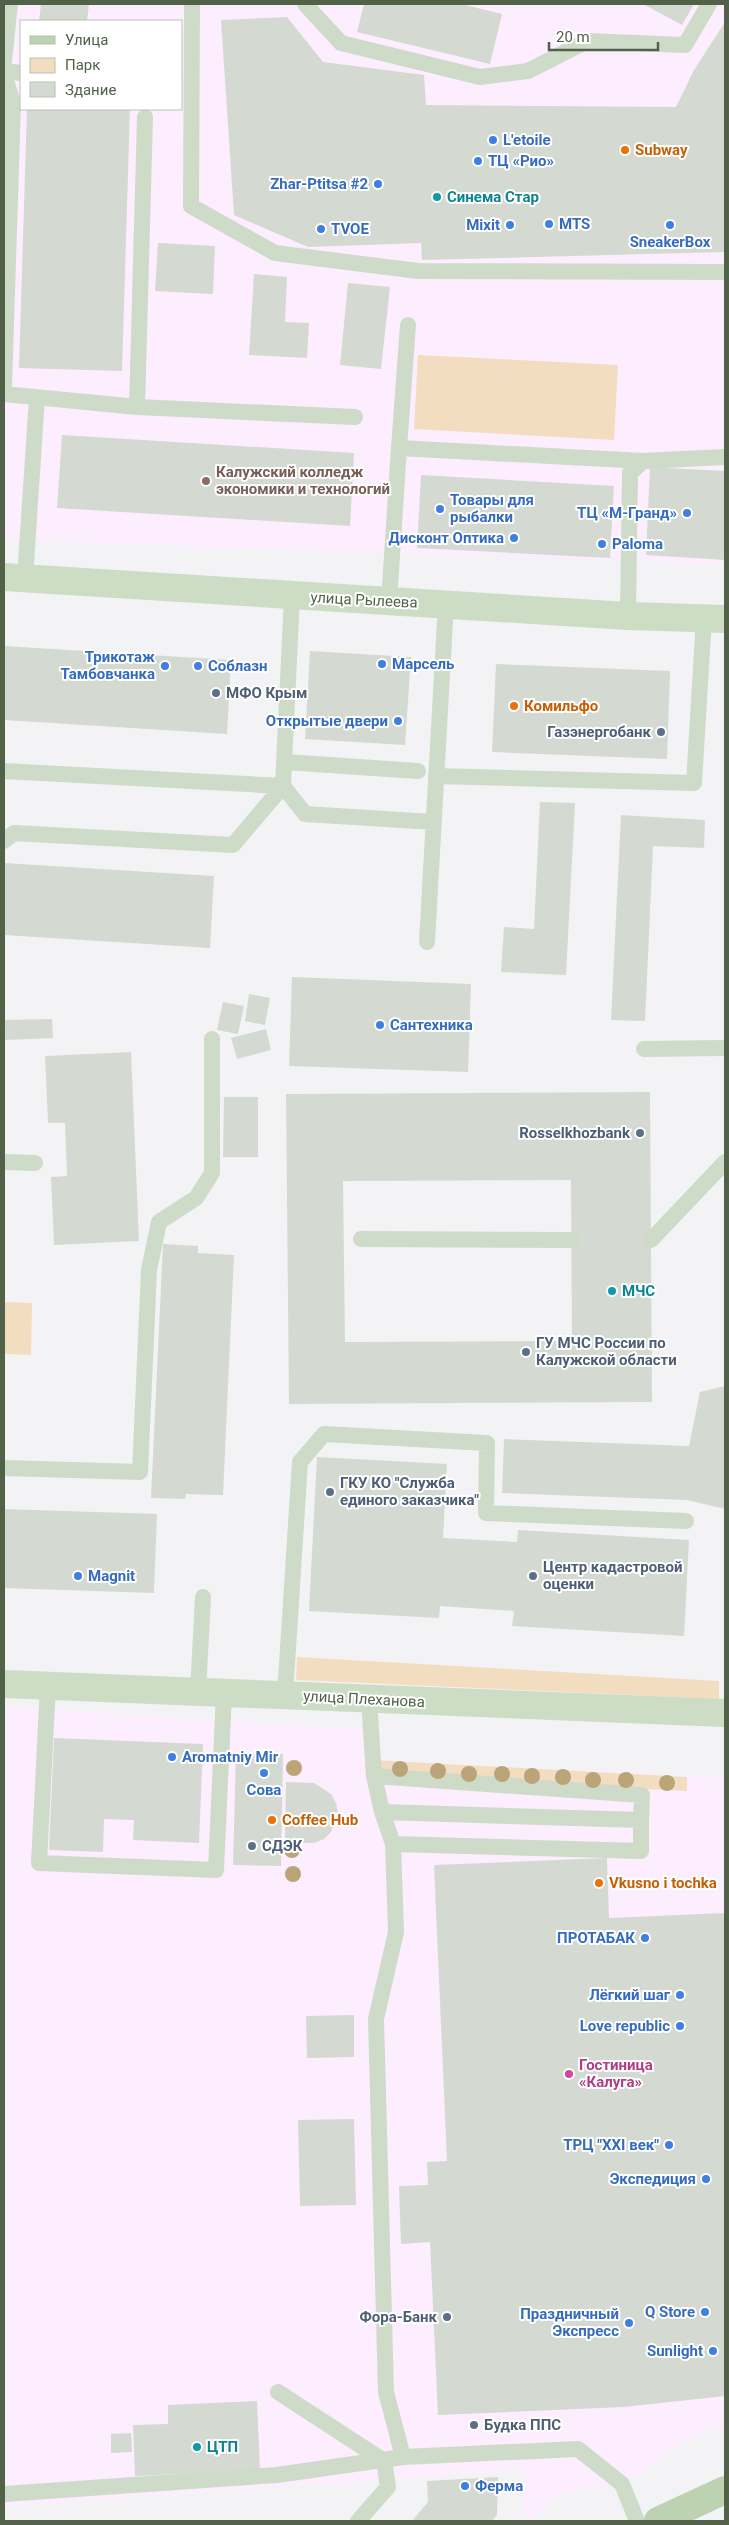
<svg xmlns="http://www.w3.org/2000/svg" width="729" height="2525" font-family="Roboto,sans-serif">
<rect width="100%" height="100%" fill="#f3f3f5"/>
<path fill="#fceefe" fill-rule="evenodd" d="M18,4h707v560l-721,-24v-457l9,-18zM21,21h160v88h-160z
M4,1707l367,23 2,30 352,18v644l-29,13 -74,49 -61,9 -34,28h-2l-2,-52 -519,38z"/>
<path fill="#f3ddc0" d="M418,355l200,10 -4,75 -200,-11z
M4,1302l28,1 -1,52 -27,-1z
M297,1657l422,24v18l-423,-19z
M373,1760l314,17v14l-313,-15z"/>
<path fill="#d4dad1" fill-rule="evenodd" d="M41,4h48l-2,17h-48z
M364,4h97l41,10 -12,50 -133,-32z
M643,4h51l-12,21z
M287,17l36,45 101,13 2,30 250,2 18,-37 31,-48v230l-303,8 -1,-17 -113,4 -74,-32 -13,-195z
M27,109h103l-8,262 -103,-3z
M158,243l57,3 -2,48 -58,-3z
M254,274l33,3 -2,45 24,1 -2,35 -58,-3z
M348,283l42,4 -9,82 -41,-4z
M62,435l292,18 -4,73 -293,-18z
M650,467l75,4v89l-79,-5z
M421,475l193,11 -4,72 -193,-10z
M4,646l227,14 -4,74 -223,-14z
M310,651l101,6 -6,88 -100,-6z
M496,664l174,7 -3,88 -175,-7z
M540,802l35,1 -9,172 -65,-3 3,-45 30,2z
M621,815l84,5 -1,28 -51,-2 -8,175 -34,-1z
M4,863l210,13 -4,72 -206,-13z
M292,977l179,7 -3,88 -179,-6z
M249,994l21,4 -5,27 -20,-4z
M223,1002l21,4 -6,28 -21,-4z
M52,1019l1,19 -49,2v-20z
M266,1029l5,21 -34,9 -6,-21z
M131,1052l8,189 -85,4 -3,-68 16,-1 -2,-53h-17l-3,-67z
M650,1092l2,310 -363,2 -3,-310zM571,1180l1,161 -227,1 -2,-161z
M224,1097h34v60h-35z
M163,1244l35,2v7l36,2 -11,240 -37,-1 -1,5 -34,-1z
M725,1386v123l-38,-9 -185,-7 2,-54 185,7 11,-54z
M317,1457l130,7 -4,74 74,4 1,-12 171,10 -5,96 -172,-10 2,-15 -74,-5 -1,12 -130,-7z
M4,1509l153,5 -3,79 -150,-5z
M54,1738l149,6 -4,99 -66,-3 1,-20 -30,-1 -1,33 -54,-2z
M236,1753l47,1 -2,112 -48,-1z
M286,1782l28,1 17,11 5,9 2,10 -7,19 -7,7 -10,4h-29z
M607,1858l2,60 116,-5v483l-101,11 -186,8 -8,-173 -29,2 -2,-58 29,-1 -1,-23 20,-1 -13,-296z
M354,2015v42l-47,1 -1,-42z
M354,2119l2,86 -56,1 -2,-86z
M257,2401l3,69 -125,6 -2,-51 35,-1v-19z
M131,2433l1,19 -21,1v-19z
M498,2477l-1,38 -5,6h-80l16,-19 -1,-21z"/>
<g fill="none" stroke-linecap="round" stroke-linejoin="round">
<path stroke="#cfdbc9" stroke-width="16" d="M192,4l-1,202 84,47 143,18 307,1
M305,4l36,39 139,34 48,-6 59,-30 98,4 24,-41
M4,61l6,-57
M4,71l17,2
M4,74l9,29 -9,284
M4,394l133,13 218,10
M137,407l8,-290
M399,448l9,-123
M25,579l12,-182
M389,602l10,-154 244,13
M628,616l2,-143 13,-12 82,-4
M285,762l133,9
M4,771l279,15 9,-190
M436,776l258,7 10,-165
M4,841l10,-8 219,12 50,-59 22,28 128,8
M427,942l19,-339
M644,1049l81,-1
M4,1162l31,1
M361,1239l211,1
M651,1240l74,-78
M4,1468l136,4 9,-202 10,-48 37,-24 16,-25v-134
M48,1686l-9,177 177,7 8,-177
M198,1692l5,-95
M285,1695l15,-233 24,-28 163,9 -1,70 200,8
M369,1699l5,77 8,36 11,32 3,88 -20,87 10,373 17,65 175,-8 44,35 15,37
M374,1776l268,19 -1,25 -259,-8
M393,1844l248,7v-31
M278,2392l106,69 4,26 -30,34
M4,2494l273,-19 126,-18"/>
<path stroke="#ccdcc5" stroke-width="28" d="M4,577l624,39 97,3
M4,1684l721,29"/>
<path stroke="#bcd2b1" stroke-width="28" d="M658,2521l67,-31"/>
</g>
<g fill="#baa478">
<circle cx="294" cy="1768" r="8"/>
<circle cx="400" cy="1769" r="8"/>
<circle cx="438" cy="1771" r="8"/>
<circle cx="469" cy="1774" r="8"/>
<circle cx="502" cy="1774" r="8"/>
<circle cx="532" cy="1776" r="8"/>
<circle cx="563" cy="1777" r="8"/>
<circle cx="593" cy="1780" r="8"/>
<circle cx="626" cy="1780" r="8"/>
<circle cx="667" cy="1783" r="8"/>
<circle cx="292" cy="1850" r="8"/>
<circle cx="293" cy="1874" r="8"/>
</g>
<g fill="#3f7fe0" stroke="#fff" stroke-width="2">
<circle cx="493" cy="140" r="5"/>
<circle cx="478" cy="161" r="5"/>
<circle cx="378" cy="184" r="5"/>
<circle cx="549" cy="224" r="5"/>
<circle cx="510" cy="225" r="5"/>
<circle cx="670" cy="225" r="5"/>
<circle cx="321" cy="229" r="5"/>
<circle cx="440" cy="509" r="5"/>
<circle cx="687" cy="513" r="5"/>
<circle cx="514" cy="538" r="5"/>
<circle cx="602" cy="544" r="5"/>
<circle cx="382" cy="664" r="5"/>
<circle cx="165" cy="666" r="5"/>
<circle cx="198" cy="666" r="5"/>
<circle cx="398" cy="721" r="5"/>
<circle cx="380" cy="1025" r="5"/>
<circle cx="78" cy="1576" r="5"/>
<circle cx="172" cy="1757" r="5"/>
<circle cx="264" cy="1773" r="5"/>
<circle cx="645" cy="1938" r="5"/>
<circle cx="680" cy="1995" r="5"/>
<circle cx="680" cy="2026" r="5"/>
<circle cx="669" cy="2145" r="5"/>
<circle cx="706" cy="2179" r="5"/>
<circle cx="705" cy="2312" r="5"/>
<circle cx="629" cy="2323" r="5"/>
<circle cx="713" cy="2351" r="5"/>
<circle cx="465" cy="2486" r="5"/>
</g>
<g fill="#e8710a" stroke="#fff" stroke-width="2">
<circle cx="625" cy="150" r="5"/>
<circle cx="514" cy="706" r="5"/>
<circle cx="272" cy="1820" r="5"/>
<circle cx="599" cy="1883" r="5"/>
</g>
<g fill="#0f9aa8" stroke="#fff" stroke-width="2">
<circle cx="437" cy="197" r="5"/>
<circle cx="612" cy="1291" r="5"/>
<circle cx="197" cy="2447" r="5"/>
</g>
<circle fill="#8d6e63" stroke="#fff" stroke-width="2" cx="206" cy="481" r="5"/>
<g fill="#5c6f8a" stroke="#fff" stroke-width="2">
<circle cx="216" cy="693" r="5"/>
<circle cx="661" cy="732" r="5"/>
<circle cx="640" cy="1133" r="5"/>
<circle cx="526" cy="1352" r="5"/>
<circle cx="330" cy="1492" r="5"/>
<circle cx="533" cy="1576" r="5"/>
<circle cx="252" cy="1846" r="5"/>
<circle cx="447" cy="2317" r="5"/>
<circle cx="474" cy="2425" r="5"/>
</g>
<circle fill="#d1479c" stroke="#fff" stroke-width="2" cx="569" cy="2074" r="5"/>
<g text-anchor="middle" stroke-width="4" stroke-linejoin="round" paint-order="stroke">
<g font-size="15" font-weight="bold" fill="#366cbe" stroke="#fff" text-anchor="end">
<text x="503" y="145" text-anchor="start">L'etoile</text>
<text x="488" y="166" text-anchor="start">ТЦ «Рио»</text>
<text x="368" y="189">Zhar-Ptitsa #2</text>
<text x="559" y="229" text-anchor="start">MTS</text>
<text x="500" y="230">Mixit</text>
<text x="331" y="234" text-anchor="start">TVOE</text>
<text x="670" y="247" text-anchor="middle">SneakerBox</text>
<text x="450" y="505" text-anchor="start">Товары для<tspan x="450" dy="17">рыбалки</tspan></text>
<text x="677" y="518">ТЦ «М-Гранд»</text>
<text x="504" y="543">Дисконт Оптика</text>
<text x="612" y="549" text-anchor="start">Paloma</text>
<text x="155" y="662">Трикотаж<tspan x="155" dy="17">Тамбовчанка</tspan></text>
<text x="392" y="669" text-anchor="start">Марсель</text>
<text x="208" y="671" text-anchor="start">Соблазн</text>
<text x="388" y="726">Открытые двери</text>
<text x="390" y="1030" text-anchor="start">Сантехника</text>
<text x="88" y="1581" text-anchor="start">Magnit</text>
<text x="182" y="1762" text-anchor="start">Aromatniy Mir</text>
<text x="264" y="1795" text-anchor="middle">Сова</text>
<text x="635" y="1943">ПРОТАБАК</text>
<text x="670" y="2000">Лёгкий шаг</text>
<text x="670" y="2031">Love republic</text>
<text x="659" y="2150">ТРЦ "XXI век"</text>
<text x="696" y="2184">Экспедиция</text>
<text x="695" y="2317">Q Store</text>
<text x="619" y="2319">Праздничный<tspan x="619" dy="17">Экспресс</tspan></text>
<text x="703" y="2356">Sunlight</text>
<text x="475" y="2491" text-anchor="start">Ферма</text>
</g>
<g font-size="15" font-weight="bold" fill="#c56008" stroke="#fff" text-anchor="start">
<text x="635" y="155">Subway</text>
<text x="524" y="711">Комильфо</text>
<text x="282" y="1825">Coffee Hub</text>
<text x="609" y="1888">Vkusno i tochka</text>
</g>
<g font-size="15" font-weight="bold" fill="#0d838f" stroke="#fff" text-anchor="start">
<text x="447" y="202">Синема Стар</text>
<text x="622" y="1296">МЧС</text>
<text x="207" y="2452">ЦТП</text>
</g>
<g font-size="15" font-weight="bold" fill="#785e54" stroke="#fff" text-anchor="start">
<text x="216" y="477">Калужский колледж<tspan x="216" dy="17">экономики и технологий</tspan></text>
</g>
<g font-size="15" fill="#516249" stroke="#fff">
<text transform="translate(364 600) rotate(3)" y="5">улица Рылеева</text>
<text transform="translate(364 1699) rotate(3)" y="5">улица Плеханова</text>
</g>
<g font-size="15" font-weight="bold" fill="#4e5e75" stroke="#fff" text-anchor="start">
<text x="226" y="698">МФО Крым</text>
<text x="651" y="737" text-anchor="end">Газэнергобанк</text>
<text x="630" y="1138" text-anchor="end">Rosselkhozbank</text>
<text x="536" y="1348">ГУ МЧС России по<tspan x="536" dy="17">Калужской области</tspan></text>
<text x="340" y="1488">ГКУ КО "Служба<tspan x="340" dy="17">единого заказчика"</tspan></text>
<text x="543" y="1572">Центр кадастровой<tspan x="543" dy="17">оценки</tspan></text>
<text x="262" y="1851">СДЭК</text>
<text x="437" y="2322" text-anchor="end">Фора-Банк</text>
<text x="484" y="2430">Будка ППС</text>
</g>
<g font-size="15" font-weight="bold" fill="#b23c85" stroke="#fff" text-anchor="start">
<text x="579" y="2070">Гостиница<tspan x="579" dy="17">«Калуга»</tspan></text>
</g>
</g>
<rect width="729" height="2525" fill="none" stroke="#516249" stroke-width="10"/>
<rect x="20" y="20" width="162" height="90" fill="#ffffff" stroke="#b9c0b6"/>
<rect x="30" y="36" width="25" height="8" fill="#bcd2b1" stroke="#b9c0b6"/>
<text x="65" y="45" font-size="15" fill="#516249">Улица</text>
<rect x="30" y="58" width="25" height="15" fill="#f3ddc0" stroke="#b9c0b6"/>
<text x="65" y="70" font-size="15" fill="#516249">Парк</text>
<rect x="30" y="82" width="25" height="15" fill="#d4dad1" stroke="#b9c0b6"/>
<text x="65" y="95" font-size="15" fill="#516249">Здание</text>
<path d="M549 42v8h109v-8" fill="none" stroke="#516249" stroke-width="2.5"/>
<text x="556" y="42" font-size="15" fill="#516249" stroke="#ffffff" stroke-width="4" paint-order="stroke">20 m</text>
</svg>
